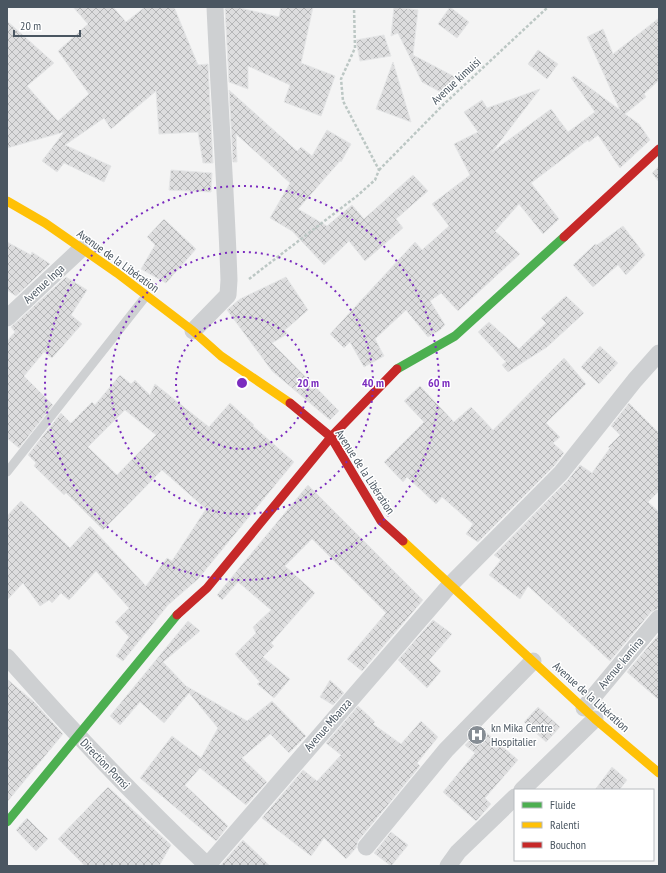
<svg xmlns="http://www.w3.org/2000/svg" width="666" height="873" font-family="'PT Sans Narrow',sans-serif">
<defs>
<pattern id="building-cross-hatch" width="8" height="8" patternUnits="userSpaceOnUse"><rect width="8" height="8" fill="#ddddde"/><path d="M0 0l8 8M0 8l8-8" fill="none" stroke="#b5b6b7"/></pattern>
</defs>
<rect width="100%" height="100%" fill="#f4f4f4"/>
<path fill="url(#building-cross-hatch)" stroke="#e5e6e7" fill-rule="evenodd" d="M73,7h40l13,15 19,-15h29l24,58 10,-1 5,99h-10l-5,-31 -39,2 -3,-43 -45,38 -7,-11 -39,27 46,21 -7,16 -40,-19 -7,9 -15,-11 22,-29 -57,16v-127l47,42 -27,23 31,35 31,-27 -31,-43 30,-27z
M225,7h11l43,10 2,-10h32l-12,56 34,13 -14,40 -37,-14 6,-17 -42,-19v23l-19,-7z
M394,7l24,3 -5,45 42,22 -9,18 -24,-13 -24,-49 -7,3z
M450,7l19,15 -12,16 -19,-14z
M659,18v62l-15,14 2,3 -21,17 14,10 11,16 -30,28 -22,-33 -9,7 -1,-2 -57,43 28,36 -16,15 -24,-30 -24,27 25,23 -62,57 -17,-18 -11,8 15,24 -5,5 -12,7 -22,-27 -31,29 9,17 -20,11 -14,-25 -6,6 -14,-14 85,-92 7,8 27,-24 -17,-22 38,-29 -16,-31 24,-12 -14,-20 18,-12 5,8 53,-19 -48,63 59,-43 17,23 27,-20 -24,-34 3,-2 46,34 -33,-73 16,-8 10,25z
M384,35l7,21 -31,5 -4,-21z
M538,50l20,14 -11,15 -19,-15z
M393,62l18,60 -35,-13z
M229,90l68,61 4,-4 11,9 15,-26 24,14 -10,18 -1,-1 -42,48 29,17 25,-21 12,14 49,-44 15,16 -32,28 7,9 -38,33 -16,-20 -25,24 -32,-34 -22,-13 20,-35 -54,-49 1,28h-4z
M659,166v16l-7,-9z
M171,170l41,3 -1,19 -42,-2z
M164,219l32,30 -30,34 -25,-14 14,-24 -8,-8z
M623,226l22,29 -19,20 -8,-10 -25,22 -20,-22 22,-21 2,1z
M7,242l24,13 1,-3 18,12 -34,32 -9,-6z
M66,277l21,13 -16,25 11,9 -30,34 -8,-6 -20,24 29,29 -34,43 -12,-10v-97l8,-9 -4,-5z
M286,277l22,33 -23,20 2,4 -15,9 67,68 -9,9 -58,-49 -45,-61 13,-11z
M566,296l18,17 -37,34 -39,25 -6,-7 4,-3 -28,-30 11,-10 30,27 27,-26 -5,-5z
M600,346l18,17 -19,21 -18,-17z
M564,358l22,26 -40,39 14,14 -7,6 11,10 -10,13 -76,76 -12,-8 7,-10 -31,-27 -6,7 -29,-27 -4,5 -19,-20 40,-40 -20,-21 16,-15 34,36 17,-15 22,23z
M120,375l11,9 4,-4 15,15 5,-11 54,43 21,-24 24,22 -1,1 41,36 -96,117 -30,26 -45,56 -7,-5 13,-19 -14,-15 14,-14 -33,-37 -27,29 -8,-7 -9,10 -3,-3 -9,6 -17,-23 -16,17v-84l14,-15 49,47 20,-22 56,60 21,-28 5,3 34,-52 -44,-39 -59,60 -37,-37 -2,2 -30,-29 2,-3 -8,-8 33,-42 10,10 21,-21 3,3zM125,410l31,25 -39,40 -29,-28z
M629,403l30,30v58l-11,11 11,10v96l-8,4 -41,49 -82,-75 -8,13 -31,-24 12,-15 -7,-5 74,-75 12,-15 12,8 18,-25 -2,-1 12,-12 -9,-9z
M308,485l115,115 -61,71 -15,-12 39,-46 -74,-74 -27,27 30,27 -44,50 3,3 -11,11 27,22 -16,19 -17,-14 3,-2 -25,-28 21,-21 -3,-6 18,-17 -33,-28 -16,18 -5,-5z
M433,620l19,14 -23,26 12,11 -14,17 -29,-28z
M188,621l12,10 -37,31 23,24 61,35 25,-20 34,35 -17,17 -19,-19 -28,24 25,24 -21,23 -46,-37 -15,17 43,41 -12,15 -76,-63 32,-42 29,22 17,-30 -29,-35 -25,30 -24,-21 -20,23 -10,-9z
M659,634v66l-32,-28z
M7,679l27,23 29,32 -56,68z
M330,680l14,13 -11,12 -13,-8z
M358,706l17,16 -2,2 28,20 20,-23 17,16 -21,26 3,3 -62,75 -2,7 -10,11 -22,-21 -13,18 -49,-38 41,-48 14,11 24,-26 -15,-12z
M538,707l22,20 -14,15 -22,-20z
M481,728l37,32 -33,38 6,6 -15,17 -33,-29 32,-39 -10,-8z
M612,767l15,13 -8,10h-24z
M108,787l63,58 -12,21h-74l-27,-27z
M27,818l21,21 -12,12 -20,-21z
M391,832l17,13 -17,21 -17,-13z
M243,840l27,26h-50z"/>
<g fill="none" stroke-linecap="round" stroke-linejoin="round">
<path stroke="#bcc7c4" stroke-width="2.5" stroke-dasharray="3 2" stroke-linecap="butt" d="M379,170l64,-65 105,-98
M249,279l108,-83 18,-16 4,-10 -36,-69 -2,-22 14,-31 -1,-41"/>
<path stroke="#ced0d2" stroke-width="9" d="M7,472l139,-176"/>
<path stroke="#ced0d2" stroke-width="17" d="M7,318l74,-69
M193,331l35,-36 1,-15c-3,-91 -10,-182 -14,-273
M7,657c64,73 130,142 201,209
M584,708l75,-90
M522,790l73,-71
M366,847l80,-97 87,-89
M207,866l243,-281 111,-112 74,-93 24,-27
M448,866l10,-14 57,-55"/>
<path stroke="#4caf50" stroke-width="9" d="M397,369l58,-33 109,-99
M7,822l170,-207"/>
<path stroke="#ffc107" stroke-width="9" d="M7,201l38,22 72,50 76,58 28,25 69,47
M403,541l192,178 64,54"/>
<path stroke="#c62828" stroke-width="9" d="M564,237l95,-88
M290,403l41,34 50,84 22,20
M177,615l30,-27 124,-151 66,-68"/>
</g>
<g fill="none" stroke="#7b2cbf" stroke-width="2" stroke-dasharray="2 4">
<circle cx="242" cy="383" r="66"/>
<circle cx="242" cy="383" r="131"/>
<circle cx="242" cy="383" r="197"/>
</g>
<defs>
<symbol id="hospital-disc" viewBox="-11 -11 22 22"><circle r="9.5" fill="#868d94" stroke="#fff"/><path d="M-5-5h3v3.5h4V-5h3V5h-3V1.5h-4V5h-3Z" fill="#fff"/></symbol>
</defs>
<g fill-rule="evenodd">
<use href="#hospital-disc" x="466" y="724" width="22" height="22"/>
</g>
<g text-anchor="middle" stroke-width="3" stroke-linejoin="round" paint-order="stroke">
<g font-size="12" fill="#4a5661" stroke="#fff">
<text transform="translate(456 81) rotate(-43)" y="4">Avenue kimuisi</text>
<text transform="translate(118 261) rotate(36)" y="4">Avenue de la Libération</text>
<text transform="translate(44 284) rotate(-43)" y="4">Avenue Inga</text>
<text transform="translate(365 472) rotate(57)" y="4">Avenue de la Libération</text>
<text transform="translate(621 663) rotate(-50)" y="4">Avenue kamina</text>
<text transform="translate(591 697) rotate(42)" y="4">Avenue de la Libération</text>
<text transform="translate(328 725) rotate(-49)" y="4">Avenue Mbanza</text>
<text transform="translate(105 764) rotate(46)" y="4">Direction Pomsi</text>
</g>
<g font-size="12" fill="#4a5661" stroke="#fff" text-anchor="start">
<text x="491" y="732">kn Mika Centre<tspan x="491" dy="14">Hospitalier</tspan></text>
</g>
</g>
<circle cx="242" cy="383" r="6" fill="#7b2cbf" stroke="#fff" stroke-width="2"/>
<g font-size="12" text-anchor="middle" font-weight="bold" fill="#7b2cbf" stroke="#fff" stroke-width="3" stroke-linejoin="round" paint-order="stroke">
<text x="308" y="387">20 m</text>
<text x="373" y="387">40 m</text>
<text x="439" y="387">60 m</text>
</g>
<rect width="666" height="873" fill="none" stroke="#4a5661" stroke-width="16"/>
<rect x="514" y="789" width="140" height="72" fill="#ffffff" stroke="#b7bbc0"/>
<rect x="522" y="802" width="20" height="6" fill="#4caf50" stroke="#b7bbc0"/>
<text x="550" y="809" font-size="12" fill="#4a5661">Fluide</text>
<rect x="522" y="822" width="20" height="6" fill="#ffc107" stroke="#b7bbc0"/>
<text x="550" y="829" font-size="12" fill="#4a5661">Ralenti</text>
<rect x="522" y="842" width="20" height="6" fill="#c62828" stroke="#b7bbc0"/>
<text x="550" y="849" font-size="12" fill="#4a5661">Bouchon</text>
<path d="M14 30v6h66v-6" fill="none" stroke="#4a5661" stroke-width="2"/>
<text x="20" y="30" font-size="12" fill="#4a5661" stroke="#ffffff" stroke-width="3" paint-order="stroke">20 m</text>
</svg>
